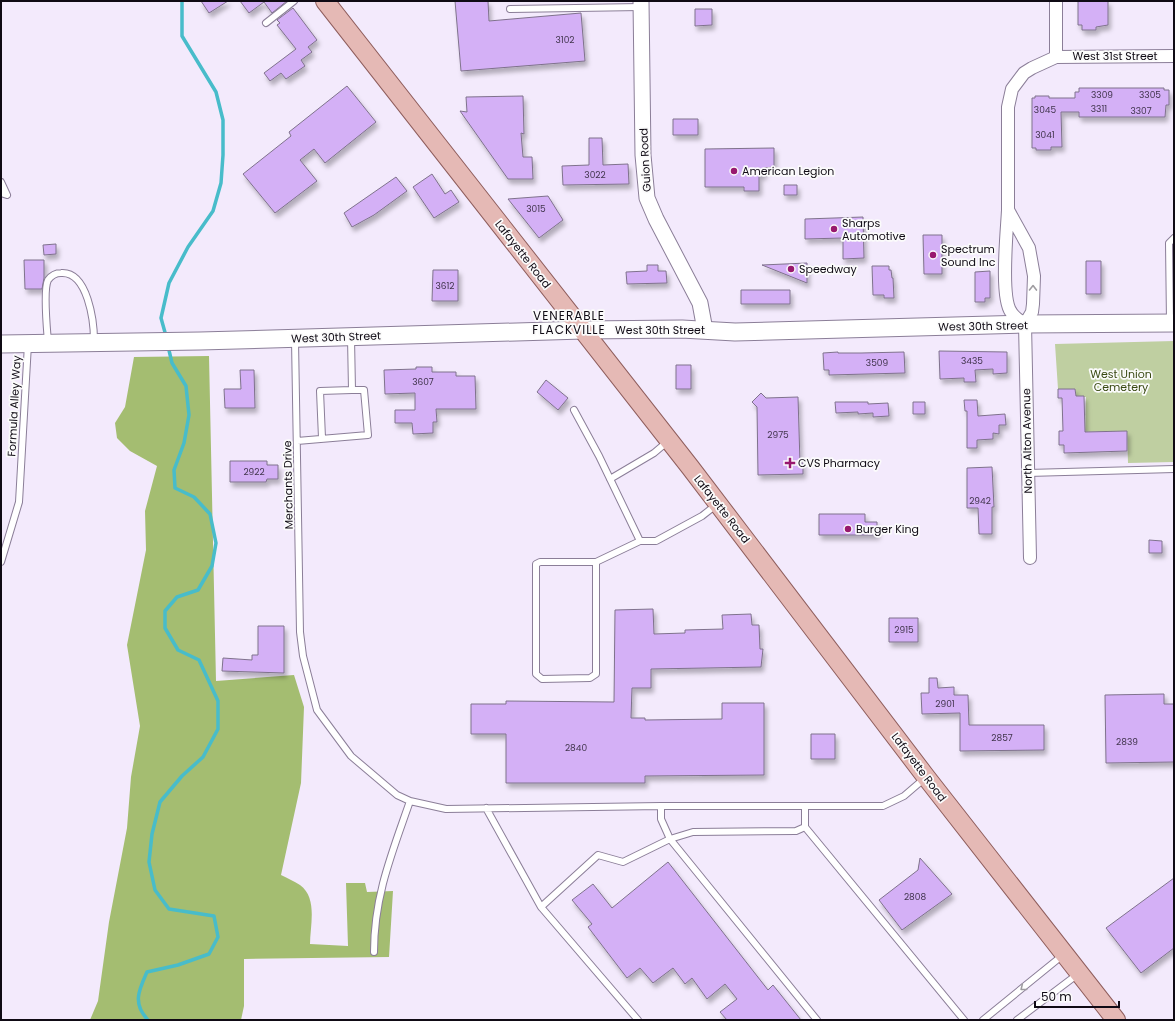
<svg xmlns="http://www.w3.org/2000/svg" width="1175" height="1021" font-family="Poppins,sans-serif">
<defs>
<filter id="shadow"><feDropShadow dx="2.5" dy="4.5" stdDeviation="2" flood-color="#0004"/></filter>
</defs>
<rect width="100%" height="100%" fill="#f3eafc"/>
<path fill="#bfcfa1" d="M1174,341v121l-46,1 -1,-32 -42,1 1,-35h-10l-1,-8h-17l-3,-45z"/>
<path fill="#a4bd71" d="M209,356l7,325 78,-6 10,32 -3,76 -20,92c6,3 13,6 19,10 18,13 10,41 10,59l38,2 -2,-63h19l2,9 26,-1 -4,66 -145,2v47l-3,14h-151l8,-19 11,-79 18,-94 4,-51 9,-51 -13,-81 19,-95 -1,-39 12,-45 -27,-15 -13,-13 -2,-15 10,-16 9,-50z"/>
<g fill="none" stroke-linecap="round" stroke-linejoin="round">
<path stroke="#48bcca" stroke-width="3.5" d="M166,336l-5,-18 8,-35 19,-36 25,-36 8,-28 2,-28v-35l-7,-28 -34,-56v-35
M148,1020c-16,-17 -9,-30 -1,-48l31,-7 31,-11 9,-17 -4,-21 -45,-7 -14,-19 -6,-28 3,-28 8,-32 22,-26 21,-19 15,-28v-28l-19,-41 -21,-10 -13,-22v-17l12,-14 21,-7 14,-24 4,-23 -6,-29 -16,-17 -19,-9 -1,-18 10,-27 5,-28 -3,-29 -14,-23 -4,-17"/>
</g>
<path fill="#d4b0f6" stroke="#7f728c" filter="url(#shadow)" d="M201,1h27l-19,12z
M240,1h47l-15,12 -8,-11 -15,11z
M455,1h33l1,20 92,-8 4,48 -124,10z
M1078,1h30v24l-12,2v3h-14v-5h-4z
M293,8l24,32 -9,7 4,5 -11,8 4,6 -19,13 -5,-6 -11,8 -6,-8 32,-24 -19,-24 3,-2 -3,-3z
M695,9h17v16l-17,1z
M347,86l29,36 -51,41 -11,-14 -14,11 17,21 -42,32 -32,-39 48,-38 -2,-4z
M1079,88h85v2h5v15h-3l-1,12h-86v-5h-18l1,35h-11v3h-15v-2h-4v-50h3v-2h14v2h26v-6h4z
M523,96l1,38 -3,-1 2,24h9l1,22h-25l-48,-68 7,1 -1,-15z
M673,119h25v16h-25z
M589,138h13l1,27 25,-1 1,20 -66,1 -1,-19 27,-1z
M774,148v19l-10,1v7h-5v16h-15v-4h-39v-38z
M432,174l13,20 6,-4 8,12 -25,16 -21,-31z
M396,177l11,14 -33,24 -22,12 -8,-14z
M784,185h13v10h-13z
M548,196l15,24 -24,18 -31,-39z
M863,217l1,41 -21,1v-21l-38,1v-20z
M923,235h19v39h-18z
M56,244v10l-12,1 -1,-10z
M24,260h20v18l-2,11h-17z
M1086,261h15v33h-15z
M807,263v20l-45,-18z
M647,265h11v6h8l1,12 -40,1 -1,-12 21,-1z
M872,266h17v4h2l1,8h1l1,20h-10v-3h-11z
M433,270h25v31h-26z
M990,271v27h-5v4h-10v-30z
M741,290h49v14h-49z
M939,351l68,1v21l-14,1v-5l-18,1 1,12h-12v-4l-24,1z
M838,352v1h23l43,-1 1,21 -76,2v-5h-5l-1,-17z
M676,365h15v24h-15z
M416,367h16v5h24v4h19l1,33h-40l1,13h-4v11l-20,1 -1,-11h-17v-13h20v-17l-30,1 -1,-24 32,-1z
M240,370h14l1,38h-30l-1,-19h17z
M546,380l22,18 -10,12 -21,-18z
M1058,389h17l1,7h8l1,36 42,-1v20l-63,2v-8h-5v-14h4l-1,-33h-4z
M761,393l5,5 32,-1 2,66h3v11l-45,1 -1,-68 -5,-5z
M964,400h13l1,16 27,-2 1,11h-7v9l-6,-1v6l-16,1v8h-10v-37h-2z
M835,402h33v2l20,-1 1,13 -16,1v-4l-15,1v-2l-22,1z
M913,402h12v12h-12z
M230,461h37v4h11v14h-11l-1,3h-36z
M992,467l2,40h-2v27h-13l-1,-26h-11v-40z
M819,514h46v8h12v13h-58z
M1149,540l13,1v12h-13z
M653,609l1,25 31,-1v-3l38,-1 -1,-14 29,-1 1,11h7l1,24h3l-2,18 -110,2v19h-19l-1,30h14v2l77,-1v-16h42v72l-119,1v7h-139v-49h-35v-30h35v-3l108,1 1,-92z
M889,618h29v24h-29z
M258,626h26v47l-62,-2 1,-13 29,2v-5h6z
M929,678h8l1,10 16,-1v8h14l1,30h75v25l-84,1v-38l-38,1 -1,-21h8z
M1164,694v10h10v58l-68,1 -1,-68z
M811,734h24v25h-24z
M920,858l32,36 -50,36 -23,-30 39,-30z
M668,862l100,128 5,-5 28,35h-74l-7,-8 17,-13 -12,-15 -18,15 -15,-21 -7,6 -12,-16 -20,15 -13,-15 -13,10 -39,-51 4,-3 -20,-24 21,-16 19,24z
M1174,878v70l-33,25 -35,-45z"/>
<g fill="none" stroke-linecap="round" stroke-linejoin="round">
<defs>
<path id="service" d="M510,9l131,-2
M266,23l28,-22
M1,182l6,13 -6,-2
M1170,322l-1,-79 5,-5
M295,340l5,292 3,24 14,54 34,46 46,39 13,6 36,8 215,-3
M48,342c-1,-13 -5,-52 0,-62 3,-4 8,-7 13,-7 27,-2 33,49 33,68
M574,410l25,46 41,85h16l46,-25 14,-11
M322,438l-2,-47 32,-1 -1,-52
M297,441l71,-6 -4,-45h-12
M1028,473l146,-4
M610,479l44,-26 13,-11
M1,562l18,-60 9,-158
M596,562v112l-6,4 -48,1 -6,-5v-110l4,-2h56l44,-21
M805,806v21l-9,4 -103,1 -23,7 -9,-20v-13h222l21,-10 21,-18
M486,808l55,99
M805,827l159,193
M374,952c0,-56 18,-99 36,-151
M638,1020l-97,-113 57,-52 25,7 47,-23 147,181
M983,1020l80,-65
M1017,1020l61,-46"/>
<path id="minor" d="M1056,1v56
M1008,210v-103l4,-18 12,-16 8,-5 24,-11 118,-1
M1025,324c-5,-3 -11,-7 -14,-12 -11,-15 -4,-81 -3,-102l21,38 5,28 -1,28 -1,8 -7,12 5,234"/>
<path id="tertiary" d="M641,1l2,154 4,43 9,21 44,84 5,27"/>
<path id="secondary" d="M1,344l199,-3 383,-11 99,-1 53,3 290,-8 149,-1"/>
<path id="primary" d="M325,1l365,466 236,310 190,243"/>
</defs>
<use href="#service" stroke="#8b7e98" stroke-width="8"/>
<use href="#minor" stroke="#8b7e98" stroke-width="14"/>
<use href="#tertiary" stroke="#8b7e98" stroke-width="17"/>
<use href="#secondary" stroke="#8b7e98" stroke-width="19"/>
<use href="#primary" stroke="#8f5e5d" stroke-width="20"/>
<use href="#service" stroke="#fff" stroke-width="6"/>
<use href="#minor" stroke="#fff" stroke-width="12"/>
<use href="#tertiary" stroke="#fff" stroke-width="15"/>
<use href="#secondary" stroke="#fff" stroke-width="17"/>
<use href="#primary" stroke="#e5b9b5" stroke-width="18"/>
</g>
<defs><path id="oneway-chevron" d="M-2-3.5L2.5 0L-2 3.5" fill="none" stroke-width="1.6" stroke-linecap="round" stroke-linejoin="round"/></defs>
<g stroke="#9f9da1">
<use href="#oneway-chevron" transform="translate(1033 288) rotate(-89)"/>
<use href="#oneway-chevron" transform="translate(1023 988) rotate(141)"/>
</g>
<g fill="#98186e" stroke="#fbfbfb" stroke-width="1.5">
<circle cx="734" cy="171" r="4"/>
<circle cx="834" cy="229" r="4"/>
<circle cx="933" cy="255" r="4"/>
<circle cx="791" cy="269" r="4"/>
<path d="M788 457h4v4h4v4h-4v4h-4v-4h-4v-4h4z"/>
<circle cx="848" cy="529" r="4"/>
</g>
<g text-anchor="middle" stroke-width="3.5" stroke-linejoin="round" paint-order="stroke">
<g font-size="9" fill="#40344c">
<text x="565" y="43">3102</text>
<text x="1102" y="98">3309</text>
<text x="1150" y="98">3305</text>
<text x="1099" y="112">3311</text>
<text x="1045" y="113">3045</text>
<text x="1141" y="114">3307</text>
<text x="1045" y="138">3041</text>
<text x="595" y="178">3022</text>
<text x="536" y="212">3015</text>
<text x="445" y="289">3612</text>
<text x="972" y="364">3435</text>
<text x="877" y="366">3509</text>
<text x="423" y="385">3607</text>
<text x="778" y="438">2975</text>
<text x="254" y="475">2922</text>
<text x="980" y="504">2942</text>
<text x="904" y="633">2915</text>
<text x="945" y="707">2901</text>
<text x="1002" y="741">2857</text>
<text x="1127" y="745">2839</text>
<text x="576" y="751">2840</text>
<text x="915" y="900">2808</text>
</g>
<g font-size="11" fill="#0f0a14" stroke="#fbfbfb">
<text x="1115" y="60">West 31st Street</text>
<text transform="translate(645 160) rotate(-93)" y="4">Guion Road</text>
<text transform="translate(523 254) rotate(52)" y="4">Lafayette Road</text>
<text transform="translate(983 326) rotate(-1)" y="4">West 30th Street</text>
<text x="660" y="334">West 30th Street</text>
<text transform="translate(336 337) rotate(-2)" y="4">West 30th Street</text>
<text transform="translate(14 406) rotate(-87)" y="4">Formula Alley Way</text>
<text transform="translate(1027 441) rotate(-91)" y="4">North Alton Avenue</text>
<text transform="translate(288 485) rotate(-91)" y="4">Merchants Drive</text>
<text transform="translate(722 509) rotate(52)" y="4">Lafayette Road</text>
<text transform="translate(919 767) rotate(53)" y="4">Lafayette Road</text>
</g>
<g font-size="11" fill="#0f0a14" stroke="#fbfbfb" text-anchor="start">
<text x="742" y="175">American Legion</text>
<text x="842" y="227">Sharps<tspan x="842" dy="13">Automotive</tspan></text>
<text x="941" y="253">Spectrum<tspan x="941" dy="13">Sound Inc</tspan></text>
<text x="799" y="273">Speedway</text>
<text x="798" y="467">CVS Pharmacy</text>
<text x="856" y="533">Burger King</text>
</g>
<g font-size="11" fill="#394912" stroke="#fbfbfb">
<text x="1121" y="378">West Union<tspan x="1121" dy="13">Cemetery</tspan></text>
</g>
<g font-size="12" letter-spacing="1" fill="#0f0a14" stroke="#fbfbfb">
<text x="569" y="320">VENERABLE<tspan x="569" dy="14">FLACKVILLE</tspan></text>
</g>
</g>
<rect width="1175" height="1021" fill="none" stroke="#0f0a14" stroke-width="4"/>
<path d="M1035 1001v6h84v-6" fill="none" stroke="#0f0a14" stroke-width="2"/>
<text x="1041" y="1001" font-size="12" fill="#0f0a14" stroke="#fbfbfb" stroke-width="3" paint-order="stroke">50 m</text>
</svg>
